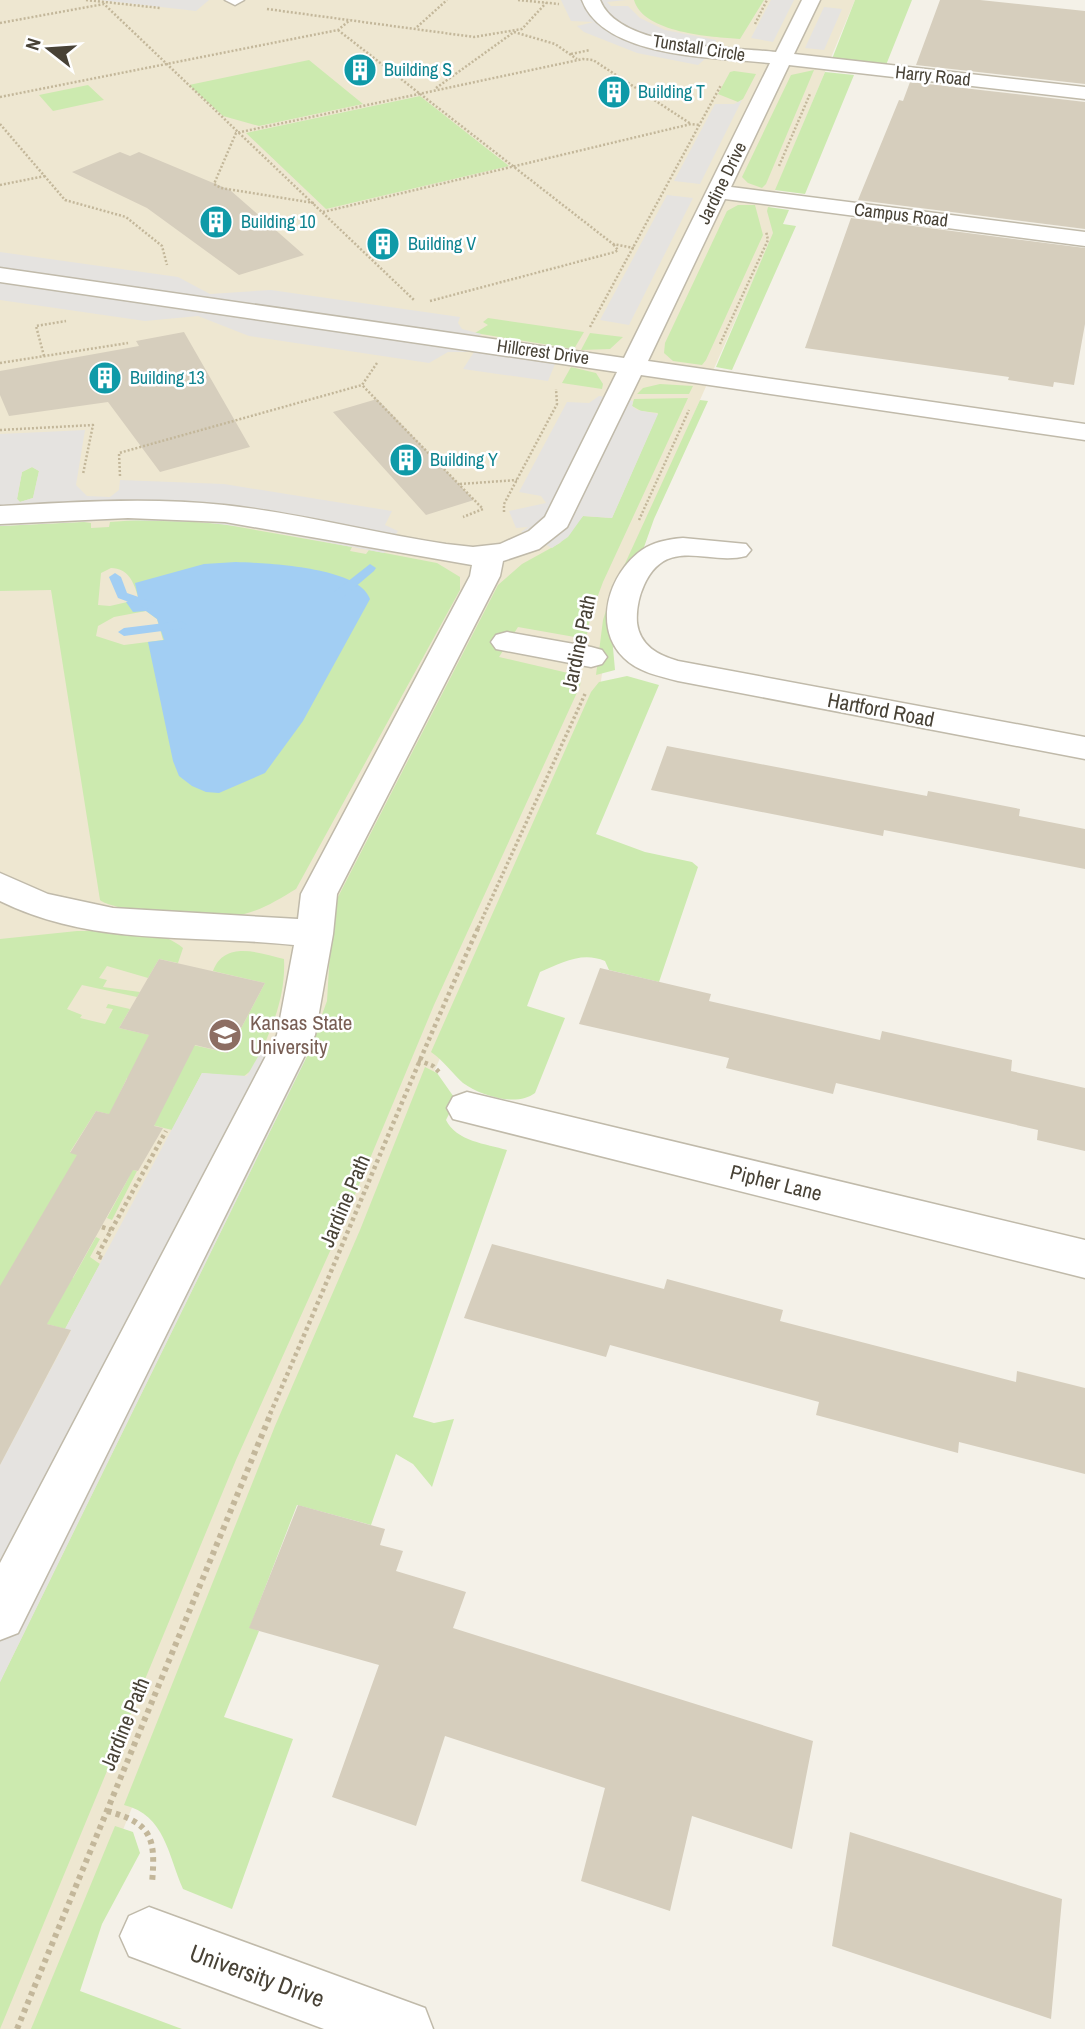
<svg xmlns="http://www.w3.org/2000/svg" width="1085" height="2029" font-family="'Archivo Narrow',sans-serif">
<rect width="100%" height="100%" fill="#f4f1e8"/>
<path fill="#eee7d1" d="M0,0h855l-81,194 -5,17 6,20 -162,365 -12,85 -231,541 -328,807h-42z"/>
<path fill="#cceaaf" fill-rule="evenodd" d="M634,0h130l-24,39c-28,-2 -97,-6 -106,-39z
M855,0h57l-26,65 -54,-6z
M309,60l54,44 -104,22 -36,-10 -34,-31z
M814,70l-48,114 -4,4 -14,-5 -6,-6 49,-102z
M734,71l22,3 -13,25 -5,3 -20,-8 12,-22z
M825,72l29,3 -49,119 -30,-4z
M88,85l16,15 -51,11 -14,-16z
M420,96l89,70 -183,43 -80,-76z
M738,205h17l8,30 -57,125 -4,5 -29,-4 -9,-8 1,-10 62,-132z
M768,207l21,3 -6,14 13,2 -64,144 -16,-3 57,-134 -6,-22z
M488,318l96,14 -10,17 -99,-16 13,-8 -5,-3z
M590,333l33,4 -13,12 -29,1z
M571,367l25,6 7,11 -1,5 -40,-6z
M660,384l33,2 -4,8h-52l6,-6z
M688,398l-85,184 -12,32 -5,25 -68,-12 -19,30 82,19 -1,10 -146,319 -85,204 -113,251 -236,569v-347l307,-626 20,-55 5,-85 6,-19 160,-312 24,-21 38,-21 23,-27 29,2 46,-105 -17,-2 -9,-5 2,-7z
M700,400l8,1 -54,118 -42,118 3,33 -19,5 7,-55 9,-28z
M32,467l7,4 -6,27 -13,4 -3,-3 5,-27z
M153,519l69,5 130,23 -2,4 16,3 3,-4 68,13 23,14v13l-164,299c-20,12 -40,25 -64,27 -20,3 -119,-4 -132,-16l-49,-310 -51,1v-65l84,-4 7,1v5l18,-1 1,-5zM111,568c17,0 23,14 27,29l-2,3 -26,6 -12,-1 3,-32zM146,611l11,8 6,21 -39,5 -28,-9 2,-10 16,-9z
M627,676l32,9 -63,149 49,18 47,10 6,5 -39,115 -50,-12 -4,-9c-23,-10 -44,2 -65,11l-13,34 38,12 -30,75c-18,14 -54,3 -72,-10 -11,-10 -19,-22 -32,-31l160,-360 8,-10z
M77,931c32,0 81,-5 106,17l-5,15 -19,-4 -11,19 -41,-12 -8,12 8,2 -4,7 37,5 -3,5 -55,-12 -15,24 15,6 -2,3 25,6 8,-15 -7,-1 2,-4 22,5 -11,19 109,25 37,-70 -52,-12c12,-31 46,-18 71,-12 2,40 -14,74 -31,110l-10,8 -41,-4 -30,57 -76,-19 -26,41 67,19 -25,49 -5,-2 22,-41 -114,85 58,16 23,-41 4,2 -10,18 10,7 -35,65 -65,-18v-372zM127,1078l47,9 -62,23z
M425,1067l12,6 19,27 -10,20c10,21 40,24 61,30l-94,267 21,6 20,-4 -22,68 -19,-23 -17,-10 -25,71 -74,-20 -47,122 9,4 -35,86 69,22 -61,170 -49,-20c-15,-34 -18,-74 -59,-84l151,-379 85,-196z
M115,1826l18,6 7,21 -38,71 -22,67 102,38h-151z"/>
<path fill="#e5e3e0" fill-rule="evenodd" d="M99,0h110l-13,11z
M561,0h65l-19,2 4,4h17l12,12 25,12 51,10 -1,6 3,2 -20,17 -61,-12 -53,-21 -7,-6 17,-4 -23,-1z
M771,0h23l-21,42 -22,-4z
M824,7l18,2 -18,41 -19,-2z
M742,100l-42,84 -26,-3 41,-77h19z
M667,195l26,3 -64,127 -29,-5z
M0,252l178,25 32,17 61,-4 189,27 -2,6 4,6 19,5 -12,18h-21l-19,11 -180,-27 -51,-20 -53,5 -145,-21z
M474,352l81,12 -7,17 -85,-12z
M599,396l34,5 -1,5 5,4 21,4 -46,104 -29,-2 -15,21 -16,11 -31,-16 7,-5 -12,1 -7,-17 37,-8 -5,-7 -22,-4 48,-90 22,1z
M85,430l-9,55 11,11 23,1 9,-7 1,-10 104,4 168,27 -7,14 13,6 -14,22 -132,-25 -50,-6 -84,-2 -118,6v-92zM32,467l7,4 -6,27 -13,4 -3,-3 5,-27z
M264,1046l43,10 -307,626v-217l71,-134 -6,-2 137,-256 45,3z"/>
<path fill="#a2cef3" d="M236,562c30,1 124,5 134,37l-67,122 -38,52 -46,20 -13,-1 -14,-6 -13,-10 -6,-15 -25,-119 16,-2 -7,-21 -11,-8 -13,1 -7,-10 12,-5 -3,-14 69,-19z"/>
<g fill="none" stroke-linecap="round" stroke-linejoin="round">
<path fill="#a2cef3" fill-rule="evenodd" d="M370,564l6,4 -2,3 -33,28h-8v-6z
M115,573l6,4 6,16 29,10v6h-8l-30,-11 -9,-21z
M181,621l6,4 -2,3 -61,8 -6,-4 6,-4z"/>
</g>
<path fill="#d6cebd" d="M940,0h40l105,11v73l-169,-19z
M910,82l175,20v127l-227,-29 41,-100 4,1z
M120,152l10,4 9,-4 91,38 74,65 -65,20 -92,-67 -75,-36z
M851,218l234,30v76l-11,61 -20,-3 -1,5 -45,-7 1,-3 -204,-29z
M184,332l66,115 -90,25 -52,-70 -99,14 -9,-21v-24l139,-25 -3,-5z
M377,399l97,101 -48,15 -93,-103z
M667,746l260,50 1,-5 92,18 -1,7 66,13v40l-201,-39 -1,6 -232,-46z
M159,959l106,24 -37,70 -33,-8 -41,81 9,2 -25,43 -5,-1 -86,154 24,6 -71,135v-179l77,-131 -7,-2 26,-42 13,3 40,-79 -30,-7z
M600,968l111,26 -2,7 171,39 2,-9 130,29 -1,11 74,17v63l-48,-11 1,-10 -202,-47 -3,11 -107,-26 3,-10 -150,-34z
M492,1244l172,45 3,-10 116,31 -3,11 236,61 1,-11 68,17v86l-126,-32 -1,11 -142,-38 3,-13 -209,-57 -4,12 -142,-39z
M298,1505l87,24 -5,16 23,6 -7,20 70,21 -13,36 360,113 -21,108 -100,-33 -22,95 -89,-30 24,-93 -160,-52 -29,90 -84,-29 47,-132 -130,-37z
M850,1832l212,67 -11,120 -219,-73z"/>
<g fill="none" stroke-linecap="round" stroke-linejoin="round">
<defs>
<path id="minor" d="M225,0h19l-9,5z
M582,0h18c19,49 131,47 176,52l26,-52h18l-26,54 291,33v12l-296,-34 -58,122 354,45v14l-360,-47 -77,162 437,63v16l-444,-65 -74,152 -28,22 -36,12 -3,15 -163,318 -4,40 -18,101 -297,598 -18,7v-77l277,-528 17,-90c-100,-11 -201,2 -294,-44v-28l48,21 65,14 185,11 3,-25 169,-318 2,-11 -247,-43 -97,-4 -128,6v-18c75,-4 150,-9 224,-1 75,8 148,28 222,39l27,3 27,-3 29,-13 16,-14 72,-145 -617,-90v-14l624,90 146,-295c-53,-6 -166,-4 -188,-63z
M683,538l63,6 5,6 -5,6c-38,10 -79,-21 -102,29 -5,11 -8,25 -7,38 3,23 21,32 41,38l407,76v22l-407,-78c-19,-5 -40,-9 -54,-23 -32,-31 -15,-85 18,-108 11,-8 27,-11 41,-12z
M507,632l84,15 11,3 5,7 -5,7 -11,3 -95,-18 -5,-7 5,-7z
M467,1092l618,148v38l-632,-159 -6,-11 6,-11z
M149,1907l276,101 8,21h-109l-195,-73 -9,-20 9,-20z"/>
</defs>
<use href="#minor" stroke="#c0baaa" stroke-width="3"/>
<path stroke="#c3b79a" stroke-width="2.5" stroke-dasharray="2 2" stroke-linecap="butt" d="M86,0l74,8
M518,0l41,4
M267,9l207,28 48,-8 24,-26
M0,23l104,-19 310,296
M755,24l12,-24
M417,27l30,-27
M338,30l275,214 21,4
M571,54l19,-4
M436,88l78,-56 41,12 22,15
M0,97l338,-67 12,-10
M0,124l65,76 61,17 36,29 5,19
M779,166l31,-72
M0,185l45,-9
M314,203l-93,-15 -7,-4 22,-51 347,-74 10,1 98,64
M323,212l368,-88 9,1
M430,301l185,-49 3,-2 -5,-6
M590,327l131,-242
M720,344l48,-104 -2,-9
M44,356l-8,-30 30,-5
M0,363l128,-20
M377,363l-15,22 121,124 -20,8
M0,430l93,-5 -10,49
M120,476l-1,-23 243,-68
M460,484l57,-4
M504,512v-8l53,-100 -1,-15
M639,520l50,-110"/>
<path stroke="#c3b79a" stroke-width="3.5" stroke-dasharray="2.5 2.5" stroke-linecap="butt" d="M478,928l107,-234"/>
<path stroke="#c3b79a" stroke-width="4.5" stroke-dasharray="3.5 3.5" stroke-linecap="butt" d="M418,1060l15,6 8,8
M102,1227l9,3
M102,1258l-5,-2 69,-125
M270,1414c71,-162 136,-327 209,-488"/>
<path stroke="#c3b79a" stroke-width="6" stroke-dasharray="4.5 4.5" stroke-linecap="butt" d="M107,1811c45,12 49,27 45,72
M17,2029l254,-616"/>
<use href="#minor" fill="#fff" fill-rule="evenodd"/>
</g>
<defs>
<symbol id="building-disc" viewBox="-11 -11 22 22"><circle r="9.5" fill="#0f9aa8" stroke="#fff"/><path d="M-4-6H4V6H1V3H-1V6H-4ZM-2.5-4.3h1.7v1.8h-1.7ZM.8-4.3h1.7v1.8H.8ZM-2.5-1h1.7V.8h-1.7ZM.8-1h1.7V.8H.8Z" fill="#fff"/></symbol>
<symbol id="university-disc" viewBox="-11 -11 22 22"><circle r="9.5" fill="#8d6e63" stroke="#fff"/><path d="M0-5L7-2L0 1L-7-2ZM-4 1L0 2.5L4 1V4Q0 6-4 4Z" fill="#fff"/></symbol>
</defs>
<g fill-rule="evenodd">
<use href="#building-disc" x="341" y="51" width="38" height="38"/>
<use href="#building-disc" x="595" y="73" width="38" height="38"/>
<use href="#building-disc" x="197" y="203" width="38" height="38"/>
<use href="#building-disc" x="364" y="225" width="38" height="38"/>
<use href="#building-disc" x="86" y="359" width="38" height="38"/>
<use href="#building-disc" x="387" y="441" width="38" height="38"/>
<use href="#university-disc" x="206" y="1016" width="38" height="38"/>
</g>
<g text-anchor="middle" stroke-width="5" stroke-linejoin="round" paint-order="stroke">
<g font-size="18" fill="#484236" stroke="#fff">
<text transform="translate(699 48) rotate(9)" y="6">Tunstall Circle</text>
<text transform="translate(933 76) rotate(6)" y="6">Harry Road</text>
<text transform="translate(722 183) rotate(-64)" y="6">Jardine Drive</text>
<text transform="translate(901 215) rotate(7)" y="6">Campus Road</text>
<text transform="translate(543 352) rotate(8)" y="6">Hillcrest Drive</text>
</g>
<g font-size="18" fill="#0d838f" stroke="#fff" text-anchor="start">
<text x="384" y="76">Building S</text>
<text x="638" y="98">Building T</text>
<text x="241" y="228">Building 10</text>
<text x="408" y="250">Building V</text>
<text x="130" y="384">Building 13</text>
<text x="430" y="466">Building Y</text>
</g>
<g font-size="21" fill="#484236" stroke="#fff">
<text transform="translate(579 643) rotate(-78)" y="7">Jardine Path</text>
<text transform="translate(881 710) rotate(11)" y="7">Hartford Road</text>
<text transform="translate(776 1183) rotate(14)" y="7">Pipher Lane</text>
<text transform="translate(345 1201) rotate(-67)" y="7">Jardine Path</text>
<text transform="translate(125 1724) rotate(-68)" y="7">Jardine Path</text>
</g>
<g font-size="21" fill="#785e54" stroke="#fff" text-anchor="start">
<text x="250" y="1030">Kansas State<tspan x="250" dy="24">University</tspan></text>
</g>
<g font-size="24" fill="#484236" stroke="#fff">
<text transform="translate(257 1976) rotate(20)" y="8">University Drive</text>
</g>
</g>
<g transform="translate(49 49) rotate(287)" stroke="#ffffff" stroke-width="5" paint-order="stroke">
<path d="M0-5L12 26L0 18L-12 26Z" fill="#484236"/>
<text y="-10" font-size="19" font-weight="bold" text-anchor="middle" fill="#484236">N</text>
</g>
</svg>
